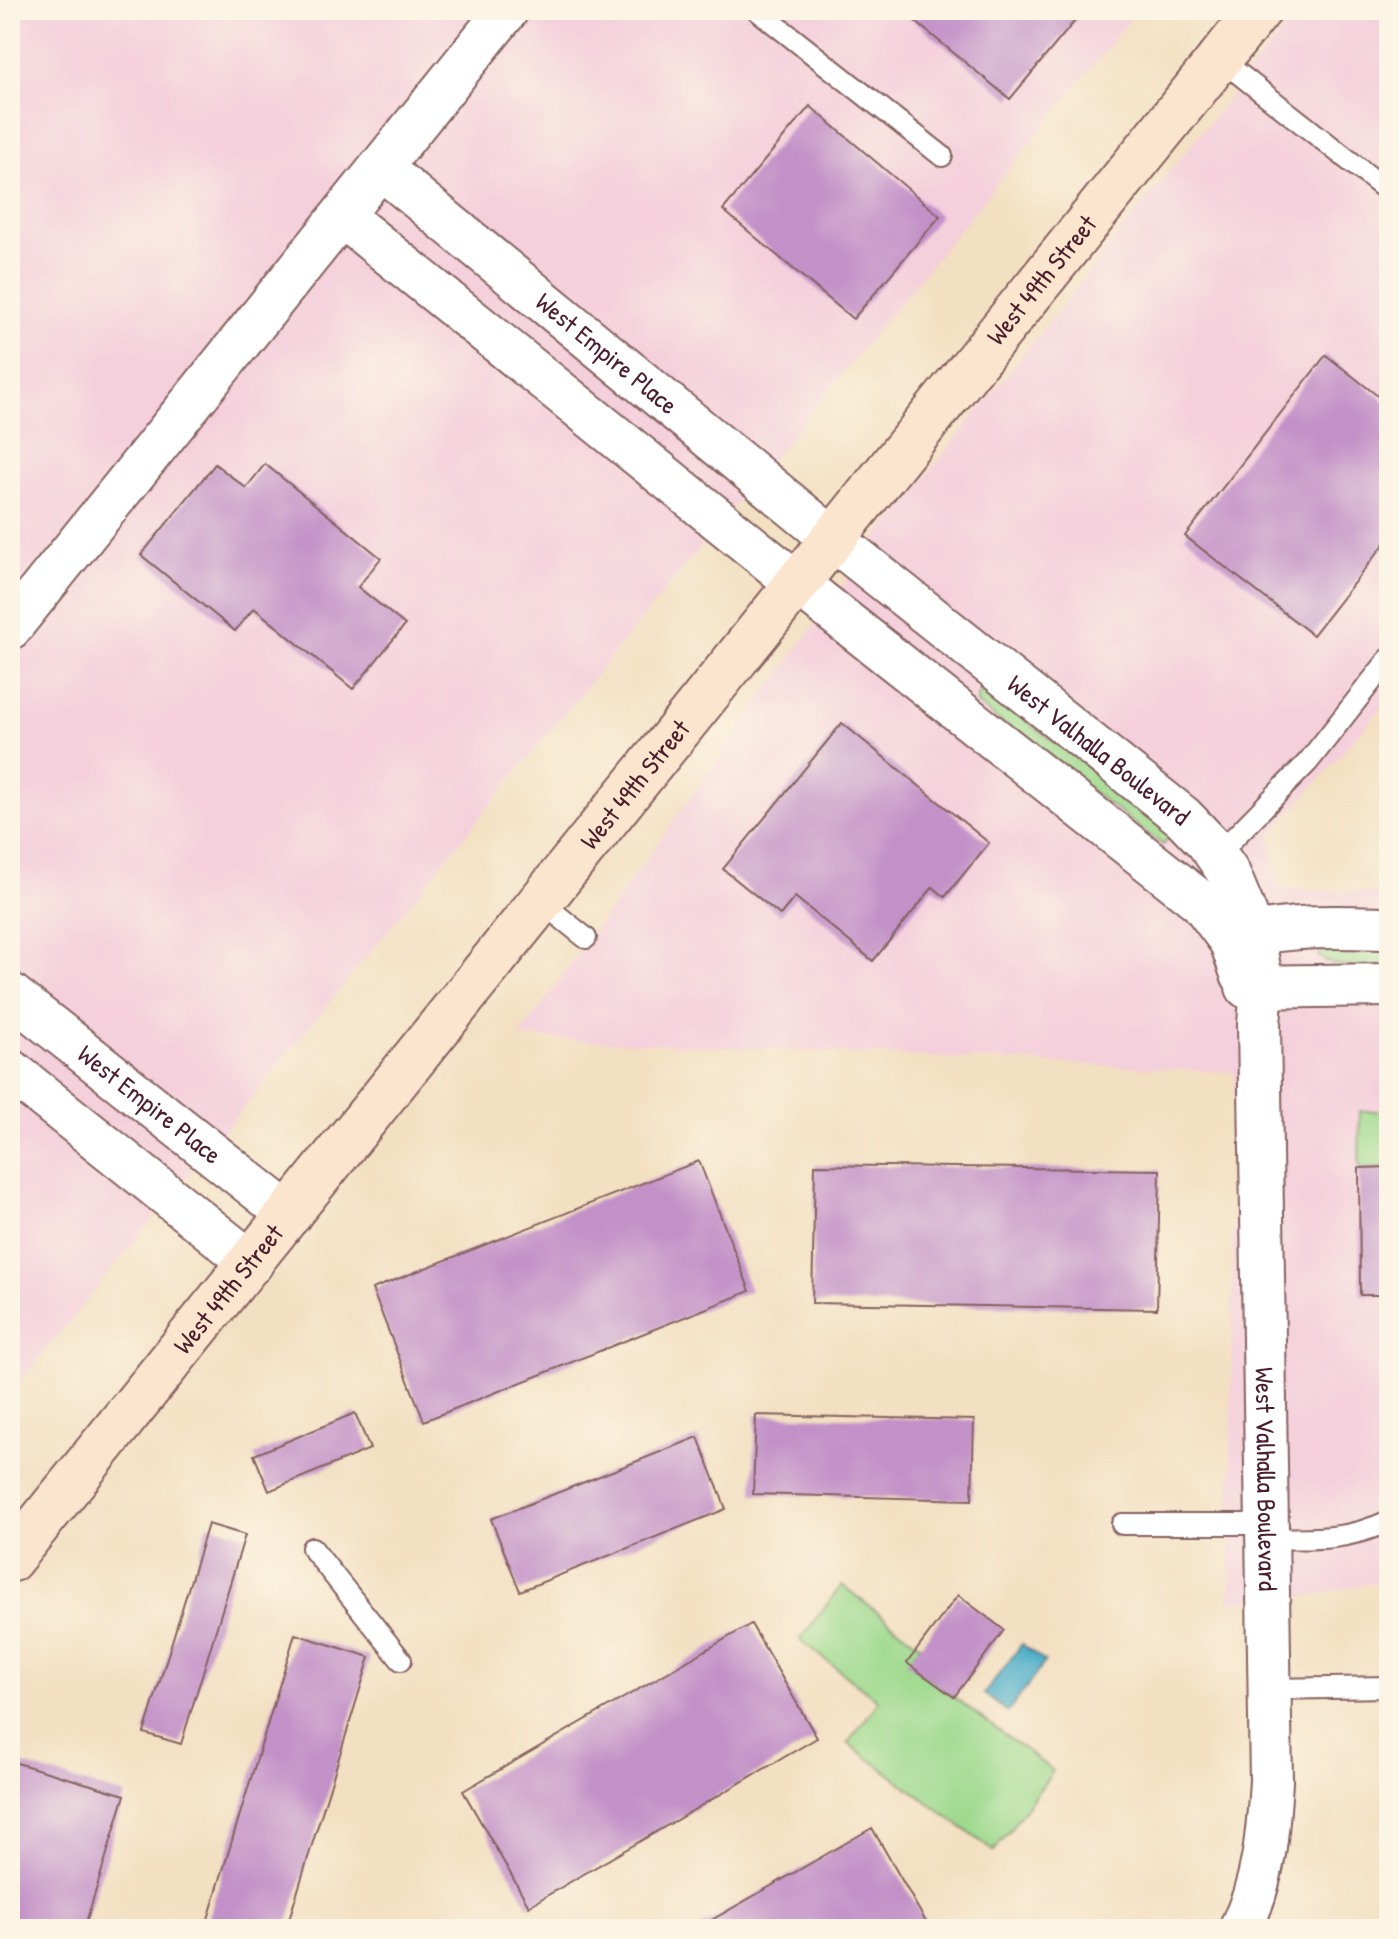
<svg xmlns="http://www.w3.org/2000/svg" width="1399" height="1939" font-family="'Patrick Hand',sans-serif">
<rect width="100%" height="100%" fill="#fcf5e5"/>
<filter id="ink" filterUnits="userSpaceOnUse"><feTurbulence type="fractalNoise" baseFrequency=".0125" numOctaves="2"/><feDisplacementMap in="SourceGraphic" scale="16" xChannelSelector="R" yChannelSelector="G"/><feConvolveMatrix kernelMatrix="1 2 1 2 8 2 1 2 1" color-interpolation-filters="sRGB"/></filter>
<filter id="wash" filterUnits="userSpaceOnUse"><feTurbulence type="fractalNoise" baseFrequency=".006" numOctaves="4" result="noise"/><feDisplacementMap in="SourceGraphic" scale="32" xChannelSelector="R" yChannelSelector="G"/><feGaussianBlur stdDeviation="1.8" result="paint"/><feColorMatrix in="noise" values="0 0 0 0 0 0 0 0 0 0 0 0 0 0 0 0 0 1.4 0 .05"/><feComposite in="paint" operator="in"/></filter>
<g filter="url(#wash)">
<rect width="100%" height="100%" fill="#f3dfc1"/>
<path fill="#f4cfdc" d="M10,10h1128l-1128,1384z
M1299,10h90v689l-118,136 8,54 110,5v685l-75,16 -84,7 4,-530 -715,-35 363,-506z"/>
<path fill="#9dd98d" stroke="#747c5c" stroke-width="2" d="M984,690l186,137 -1,10 -6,8 -19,-14 -167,-127v-8z
M1324,947l65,1v17c-23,1 -52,7 -71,-9z
M1360,1111h29v56l-30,1z
M842,1585l78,60 -12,18 145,108 -59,80 -146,-108 31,-42 -79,-61z"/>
<path fill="#47acc7" stroke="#486679" stroke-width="2" d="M1022,1644l23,18 -37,50 -24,-18z"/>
<g id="blocks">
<path fill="#c291c8" d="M918,10h166l-74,89 -99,-81z
M810,106l130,110 -87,103 -130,-109z
M1326,355l63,50v133l-76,97 -128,-99z
M215,464l31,24 19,-24 116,94 -23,29 47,38 -52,64 -99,-81 -19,23 -94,-76z
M842,723l147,120 -44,54 -12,-10 -60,74 -78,-64 -15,18 -57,-46z
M699,1161l51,130 -326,130 -52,-132z
M815,1165l345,5 -3,139 -345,-6z
M1389,1167v128h-29l-1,-127z
M355,1413l15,36 -101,42 -15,-36z
M756,1415l218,5 -2,80 -219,-6z
M698,1437l28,72 -206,82 -29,-72z
M208,1524l37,11 -64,209 -37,-11z
M958,1595l46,35 -50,67 -47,-34z
M751,1624l66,114 -288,168 -66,-115z
M295,1634l75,23 -84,272h-81z
M10,1761l115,34 -41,134h-74z
M872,1828l58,101h-234z"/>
</g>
</g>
<g filter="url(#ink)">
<use href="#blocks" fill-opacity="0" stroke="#856260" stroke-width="2"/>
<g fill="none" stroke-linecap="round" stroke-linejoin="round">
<defs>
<path id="service" d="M757,10l185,146
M1220,59l169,133
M1217,855l91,-93 81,-103
M541,902l45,36
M1122,1524h145
M1267,1538c47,1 79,3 122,-17
M312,1548l89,112
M1270,1689l119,-2"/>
<g id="minor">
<path id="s1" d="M381,168l453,372 349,277 25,26 20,29 25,60 9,55 -3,37 12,757c-3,50 -7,103 -31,148"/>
<path d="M342,216l456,368 403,318 30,40 11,32"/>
<path d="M10,628l497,-618"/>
<path d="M1231,942c43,-19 111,-15 158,-14"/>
<path d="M1247,987l142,-2"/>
<path id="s2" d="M10,994l280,221"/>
<path d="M10,1070l242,193"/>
</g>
<g id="secondary">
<path id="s3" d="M10,1560l1249,-1550"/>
</g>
</defs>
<use href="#service" stroke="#856260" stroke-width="24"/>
<use href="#minor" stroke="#856260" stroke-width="46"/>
<use href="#secondary" stroke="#856260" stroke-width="48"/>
<use href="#service" stroke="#fff" stroke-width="20"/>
<use href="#minor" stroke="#fff" stroke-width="42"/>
<use href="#secondary" stroke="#fce5cf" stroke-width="44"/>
</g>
</g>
<g text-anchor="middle" stroke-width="7" stroke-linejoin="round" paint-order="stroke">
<g font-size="26" fill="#4a1f2b" stroke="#fcf5e5">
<text dy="9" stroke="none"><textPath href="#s3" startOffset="1644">West 49th Street</textPath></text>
<text dy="9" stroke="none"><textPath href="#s1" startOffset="292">West Empire Place</textPath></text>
<text dy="9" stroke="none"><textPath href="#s1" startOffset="924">West Valhalla Boulevard</textPath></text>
<text dy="9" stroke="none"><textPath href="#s3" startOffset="996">West 49th Street</textPath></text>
<text dy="9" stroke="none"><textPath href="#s2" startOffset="178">West Empire Place</textPath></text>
<text dy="9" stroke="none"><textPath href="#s3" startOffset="348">West 49th Street</textPath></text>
<text dy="9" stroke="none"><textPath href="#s1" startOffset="1716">West Valhalla Boulevard</textPath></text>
</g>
</g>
<rect width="1399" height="1939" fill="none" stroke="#fcf5e5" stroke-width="40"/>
</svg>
